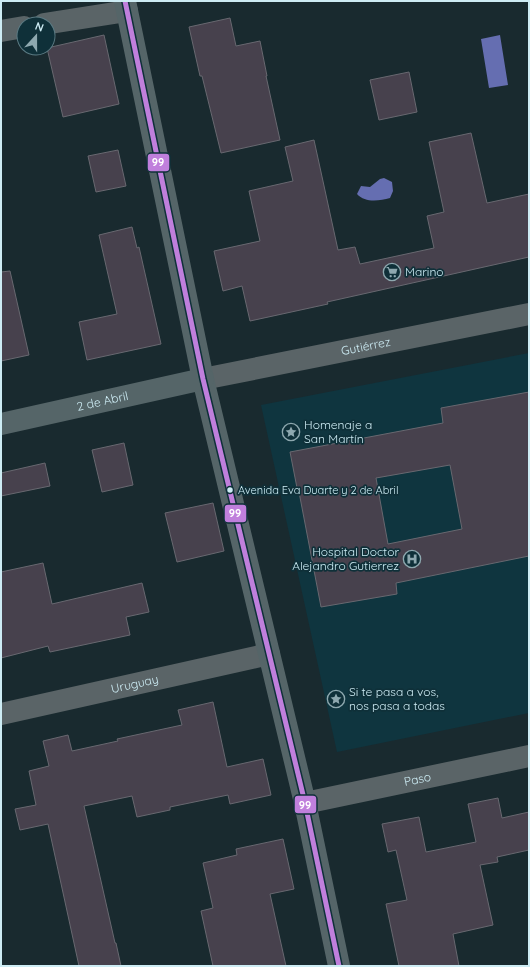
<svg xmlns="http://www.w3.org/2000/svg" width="530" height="967" font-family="Quicksand,sans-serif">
<rect width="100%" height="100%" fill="#192a2f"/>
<path fill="#0f353f" d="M529,353v360l-192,39 -76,-347z"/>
<path fill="#656eb1" d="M500,35l8,50 -19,3 -8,-49z
M384,178l8,4 1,9 -3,7c-11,3 -25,5 -33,-4l4,-8 9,1 10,-8z"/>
<path fill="#47414d" stroke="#686870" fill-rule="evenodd" d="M230,18l6,28 24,-5 7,35h-1l14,64 -59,13 -19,-77h-2l-11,-49z
M104,35l15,69 -56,13 -16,-69z
M409,72l8,40 -38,8 -9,-40z
M471,133l16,70 42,-9v63l-202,45 1,2 -78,17 -8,-35 -19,5 -9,-40 46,-10 -11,-50 44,-10 -8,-34 29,-7 24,110 17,-3 5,17 74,-16 -7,-32 17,-4 -15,-70z
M118,150l8,36 -30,6 -8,-36z
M132,227l5,21 2,-1 22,97 -74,16 -8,-38 38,-8 -18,-79z
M10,271l19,84 -28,6v-89z
M529,392v164l-133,27 1,11 -76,13 -22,-115 -1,1 -8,-41 153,-29 -2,-15zM450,465l12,64 -74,15 -12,-66z
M124,443l9,42 -31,7 -10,-42z
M45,463l5,23 -49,10v-23z
M213,503l11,48 -47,11 -12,-49z
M43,563l9,41 90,-21 7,29 -23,5 4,18 -80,17 -2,-6 -47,12v-86z
M213,702l14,65 36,-8 8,36 -41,9 -2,-9 -58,12v3l-33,7 -5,-21 -48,10 31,137h1l5,23h-42l-31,-142 -28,6 -5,-21 21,-4 -7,-34 20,-5 -6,-25 25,-6 4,16 46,-10 -1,-2 65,-14 -4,-15z
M498,798l4,20 27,-6v38l-32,7 1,5 -18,3 13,60 -40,9 6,32h-60l-13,-62 21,-4 -11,-50 -8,2 -6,-28 37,-7 7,35 50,-10 -8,-38z
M283,839l11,50 -24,5 16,72h-73l-12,-55 12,-3 -10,-45 34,-8 -1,-6z"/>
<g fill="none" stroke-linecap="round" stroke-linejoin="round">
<g stroke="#5a6467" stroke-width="22">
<path d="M44,24l83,-13"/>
<path d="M1,31l23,-4"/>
<path id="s1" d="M203,379l326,-65"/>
<path id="s2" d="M1,714l268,-60"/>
<path id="s3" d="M305,803l224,-47"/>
</g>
<g stroke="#556568" stroke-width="22">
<path d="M125,1l78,378 102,424 34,163"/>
<path id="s4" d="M1,424l202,-45"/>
</g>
<defs>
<path id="bus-1" d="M125,1l78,378 102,424 34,163"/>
</defs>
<use href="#bus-1" stroke="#0f3039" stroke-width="8"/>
<use href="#bus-1" stroke="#c07fdc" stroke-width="5"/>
</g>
<defs>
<symbol id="supermarket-ring" viewBox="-11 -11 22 22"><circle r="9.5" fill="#0f3039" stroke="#8ea8af" stroke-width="1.5"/><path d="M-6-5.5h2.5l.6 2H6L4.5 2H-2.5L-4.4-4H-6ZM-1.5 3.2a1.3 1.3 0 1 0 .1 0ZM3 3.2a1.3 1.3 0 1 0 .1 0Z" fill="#8ea8af"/></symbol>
<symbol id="sight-ring" viewBox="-11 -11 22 22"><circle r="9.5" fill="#0f3039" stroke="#8ea8af" stroke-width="1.5"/><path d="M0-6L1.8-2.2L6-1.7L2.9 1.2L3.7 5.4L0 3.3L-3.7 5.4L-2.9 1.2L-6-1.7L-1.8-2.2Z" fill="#8ea8af"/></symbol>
<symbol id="hospital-ring" viewBox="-11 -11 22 22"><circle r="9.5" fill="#0f3039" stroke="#8ea8af" stroke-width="1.5"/><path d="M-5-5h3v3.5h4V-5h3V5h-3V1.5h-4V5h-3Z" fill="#8ea8af"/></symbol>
</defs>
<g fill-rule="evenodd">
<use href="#supermarket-ring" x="382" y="262" width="20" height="20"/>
<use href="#sight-ring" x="281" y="422" width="20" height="20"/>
<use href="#hospital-ring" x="402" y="549" width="20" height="20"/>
<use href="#sight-ring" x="326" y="689" width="20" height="20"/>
</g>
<circle fill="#cdecf4" stroke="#0f3039" stroke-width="1.5" cx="230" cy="490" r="3.5"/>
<g text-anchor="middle" stroke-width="3.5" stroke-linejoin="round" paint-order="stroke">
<g font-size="11" fill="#cdecf4" stroke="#0f3039" text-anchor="start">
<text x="238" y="494">Avenida Eva Duarte y 2 de Abril</text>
</g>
<g font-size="12" fill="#cdecf4" stroke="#0f3039" text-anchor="start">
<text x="405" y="276">Marino</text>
<text x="304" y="429">Homenaje a<tspan x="304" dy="14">San Martín</tspan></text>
<text x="399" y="556" text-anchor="end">Hospital Doctor<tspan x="399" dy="14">Alejandro Gutierrez</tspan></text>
<text x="349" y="696">Si te pasa a vos,<tspan x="349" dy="14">nos pasa a todas</tspan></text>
</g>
<g font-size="12" fill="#cdecf4" stroke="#0f3039">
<text dy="4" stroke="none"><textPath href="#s1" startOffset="166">Gutiérrez</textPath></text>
<text dy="4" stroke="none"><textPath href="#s4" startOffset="104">2 de Abril</textPath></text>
<text dy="4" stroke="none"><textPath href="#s2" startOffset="137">Uruguay</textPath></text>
<text dy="4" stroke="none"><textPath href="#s3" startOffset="115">Paso</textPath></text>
</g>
</g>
<g stroke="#0f3039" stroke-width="1.5">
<rect x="147" y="153" width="23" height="19" rx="4" fill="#c07fdc"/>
<rect x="224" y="504" width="23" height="19" rx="4" fill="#c07fdc"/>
<rect x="294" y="795" width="23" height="19" rx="4" fill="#c07fdc"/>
</g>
<g font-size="11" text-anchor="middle" font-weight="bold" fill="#fff">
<text x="158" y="166">99</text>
<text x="235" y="517">99</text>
<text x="305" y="809">99</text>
</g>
<rect width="530" height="967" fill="none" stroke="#cdecf4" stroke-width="4"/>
<g transform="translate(36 36) rotate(21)"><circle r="19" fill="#0f3039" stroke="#5b7b84"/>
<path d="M0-3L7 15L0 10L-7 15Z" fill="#8ea8af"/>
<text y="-6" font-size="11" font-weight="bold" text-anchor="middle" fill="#cdecf4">N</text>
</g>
</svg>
